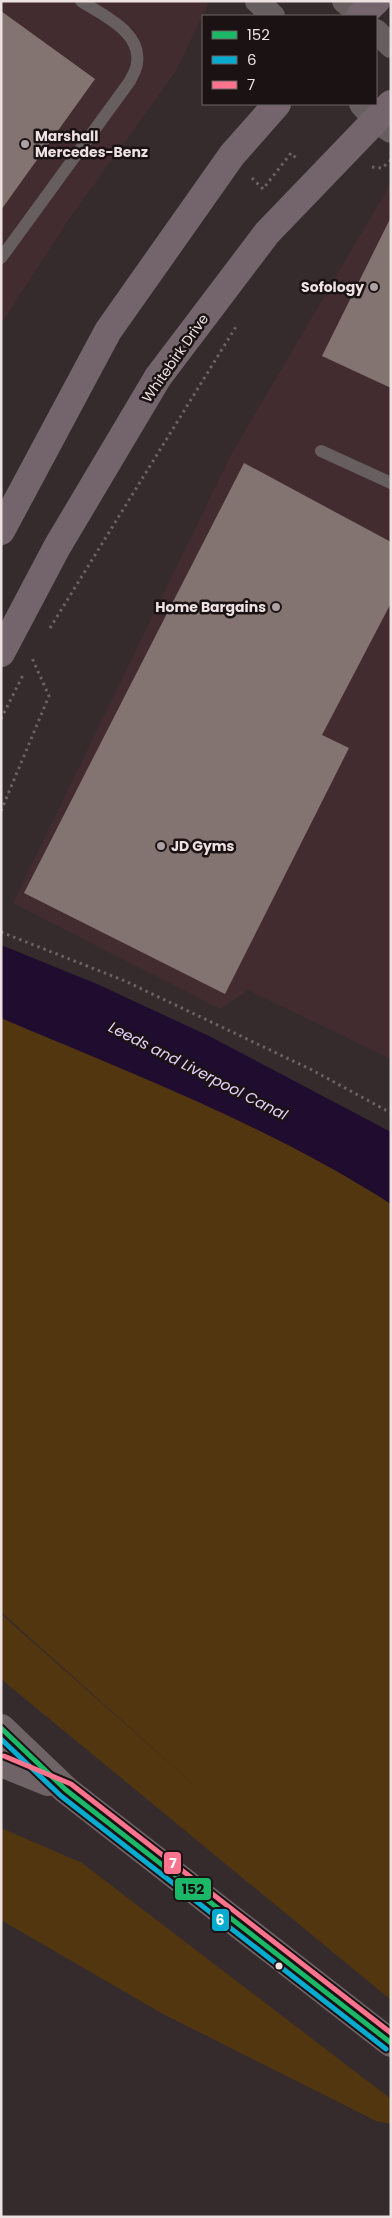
<svg xmlns="http://www.w3.org/2000/svg" width="392" height="2218" font-family="Poppins,sans-serif">
<rect width="100%" height="100%" fill="#352b2d"/>
<path fill="#432c30" d="M1,1h203l4,3 -32,67 -107,148 -68,105z
M391,183v876l-143,-69 -28,19 -207,-106 218,-448z"/>
<path fill="#523610" d="M1,1018c132,56 269,108 390,186v796l-390,-321v-65l202,179 -202,-181z
M1,1828l81,35 309,236v25l-15,-3 -213,-107 -162,-94z"/>
<path fill="#200c2e" d="M1,945l96,39 112,52 182,96v72c-121,-78 -258,-130 -390,-186z"/>
<path fill="#837471" d="M1,11l94,68 -94,131z
M391,217v171l-69,-32z
M244,463l147,79v61l-69,132 27,13 -124,246 -201,-101z"/>
<g fill="none" stroke-linecap="round" stroke-linejoin="round">
<path stroke="#6a6263" stroke-width="3" stroke-dasharray="2.5 4" stroke-linecap="butt" d="M372,167l10,1 9,-8
M252,178l11,11 28,-36 6,6
M50,628l187,-303
M1,719l23,-46
M1,811l48,-115 -17,-38
M1,932l124,49 187,89 79,43"/>
<path stroke="#665e5f" stroke-width="12" d="M1,258l129,-177c2,-5 7,-12 7,-18 5,-31 -35,-48 -56,-62
M321,451l70,32"/>
<path stroke="#665e5f" stroke-width="24" d="M257,1l16,15
M344,1l17,15
M376,31l15,15
M361,104l15,17 15,10"/>
<path stroke="#706368" stroke-width="28" d="M1,1728l65,62 325,253
M1,1763l47,19"/>
<path stroke="#73656b" stroke-width="28" d="M360,16l16,-15
M1,531l107,-200 124,-176 45,-51
M1,653l56,-106 101,-170 109,-144 124,-129"/>
<defs>
<path id="bus-1" d="M1,1728l65,62 325,253"/>
<path id="bus-2" d="M1,1739l60,57 325,253"/>
<path id="bus-3" d="M4,1756l67,28 320,249"/>
</defs>
<use href="#bus-1" stroke="#1b1214" stroke-width="9"/>
<use href="#bus-2" stroke="#1b1214" stroke-width="9"/>
<use href="#bus-3" stroke="#1b1214" stroke-width="9"/>
<use href="#bus-1" stroke="#1ab867" stroke-width="5"/>
<use href="#bus-2" stroke="#06acd0" stroke-width="5"/>
<use href="#bus-3" stroke="#fc738d" stroke-width="5"/>
</g>
<g fill="#ada1a3" stroke="#1b1214" stroke-width="2">
<circle cx="25" cy="144" r="5"/>
<circle cx="374" cy="287" r="5"/>
<circle cx="276" cy="607" r="5"/>
<circle cx="161" cy="846" r="5"/>
</g>
<circle fill="#eee1e2" stroke="#1b1214" stroke-width="2" cx="279" cy="1966" r="4.5"/>
<g text-anchor="middle" stroke-width="5" stroke-linejoin="round" paint-order="stroke">
<g font-size="14" font-weight="bold" fill="#eee1e2" stroke="#1b1214" text-anchor="start">
<text x="35" y="141">Marshall<tspan x="35" dy="16">Mercedes-Benz</tspan></text>
<text x="364" y="292" text-anchor="end">Sofology</text>
<text x="266" y="612" text-anchor="end">Home Bargains</text>
<text x="171" y="851">JD Gyms</text>
</g>
<g font-size="14" fill="#eee1e2" stroke="#1b1214">
<text transform="translate(175 358) rotate(-55)" y="5">Whitebirk Drive</text>
</g>
<g font-size="15" font-style="italic" fill="#e5d0fb" stroke="#1b1214">
<text transform="translate(198 1071) rotate(27)" y="5">Leeds and Liverpool Canal</text>
</g>
</g>
<g stroke="#1b1214" stroke-width="2">
<rect x="163" y="1851" width="19" height="24" rx="5" fill="#fc738d"/>
<rect x="174" y="1877" width="38" height="24" rx="5" fill="#1ab867"/>
<rect x="211" y="1908" width="19" height="24" rx="5" fill="#06acd0"/>
</g>
<g font-size="14" text-anchor="middle" font-weight="bold" fill="#fff">
<text x="173" y="1868">7</text>
<text x="220" y="1925">6</text>
</g>
<g font-size="14" text-anchor="middle" font-weight="bold" fill="#111">
<text x="193" y="1894">152</text>
</g>
<rect width="392" height="2218" fill="none" stroke="#eee1e2" stroke-width="5"/>
<rect x="202" y="15" width="175" height="90" fill="#1b1214" stroke="#6f6566"/>
<rect x="212" y="31" width="25" height="8" fill="#1ab867" stroke="#6f6566"/>
<text x="247" y="40" font-size="15" fill="#eee1e2">152</text>
<rect x="212" y="56" width="25" height="8" fill="#06acd0" stroke="#6f6566"/>
<text x="247" y="65" font-size="15" fill="#eee1e2">6</text>
<rect x="212" y="81" width="25" height="8" fill="#fc738d" stroke="#6f6566"/>
<text x="247" y="90" font-size="15" fill="#eee1e2">7</text>
</svg>
